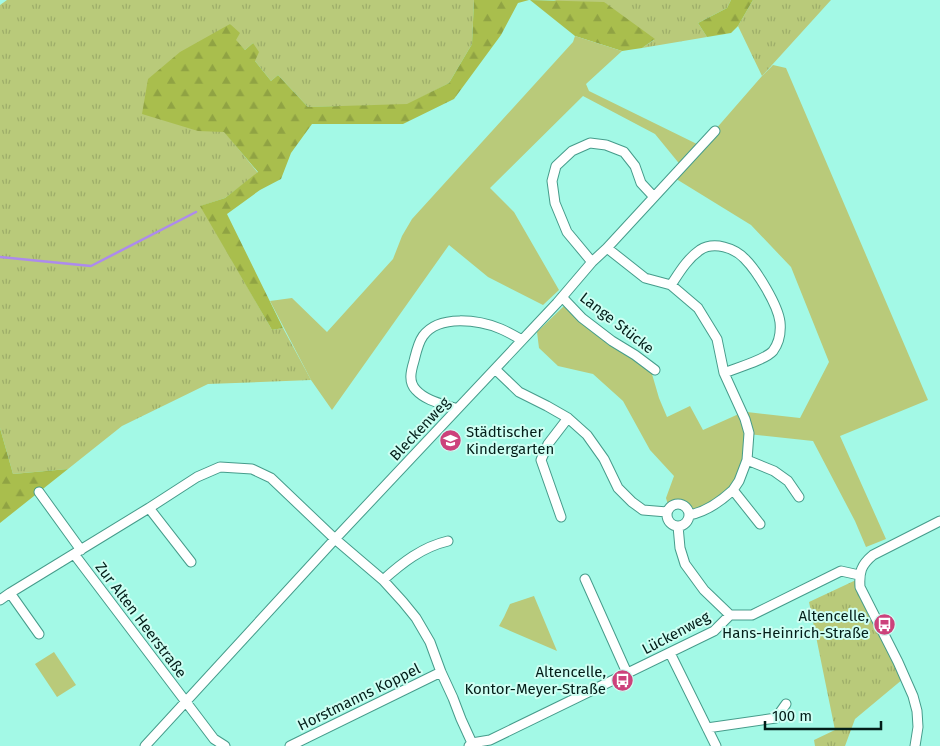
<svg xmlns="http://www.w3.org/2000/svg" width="940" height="746" font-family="'Fira Sans',sans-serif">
<defs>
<pattern id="grass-tufts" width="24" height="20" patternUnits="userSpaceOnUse" patternTransform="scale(1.25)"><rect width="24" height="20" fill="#b9ca7a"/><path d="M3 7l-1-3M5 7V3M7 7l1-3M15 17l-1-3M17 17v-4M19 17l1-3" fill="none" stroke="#9dad69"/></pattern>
<pattern id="forest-firs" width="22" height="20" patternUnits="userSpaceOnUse" patternTransform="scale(1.25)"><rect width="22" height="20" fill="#a9be4d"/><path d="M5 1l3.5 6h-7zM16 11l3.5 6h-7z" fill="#90a343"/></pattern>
</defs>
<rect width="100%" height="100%" fill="#a3f9e6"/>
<path fill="url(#grass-tufts)" d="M7,0h467l-2,44 -23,39 -42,22 -99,2 -30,-32 -7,6 -16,-20 -2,-18 -8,7 -10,-10 -5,-16 -32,107h26l34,42 -33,25 -24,8 71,124 11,-2 28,52 -103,4 -86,42 -54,43 -55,5 -13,-46v-423z
M554,0h177l-4,8 -29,15 9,14 -65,11 12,-8z
M753,0h78l-69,76 -24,-50z
M856,580l47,99 -48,40 -10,27h-30l-1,-6 21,-10 -26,-128z"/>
<path fill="url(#forest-firs)" d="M474,0h55l-11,3 -17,32 -47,64 -51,25h-91l-21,29 -10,26 -21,11 -33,24 56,114 -11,2 -72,-124 25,-8 33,-26 -34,-40 -26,-1 -56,-17 6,-35 32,-27 50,-28 10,9 -4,7 9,10 8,-7 6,9 -4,9 16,20 7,-6 30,32 99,-3 42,-21 23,-39z
M530,0l74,2 51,37 -13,9 -20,3 -47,-15z
M731,0h22l-15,26 -7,7 -24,4 -9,-14 29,-15z
M0,428l13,46 55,-5 -68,54z"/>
<path fill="#b9ca7a" d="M575,36l47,15 -36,33 3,7 112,55 61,-70 11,-11 13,3 142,332 -88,36 46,103 -20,8 -11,-26 -42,-80 -65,-7 -9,47 -33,27 -13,2c-9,-8 -14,-11 -25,-5l-2,-7 8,-22 -24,-26 -27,-49 -30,-27 -35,-8 -19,-18 -2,-16 28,-27 70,50 17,19 7,24 8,19 23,-11 13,24 38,-17 6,-1 53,6 29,-56 -38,-95 -40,-42 -78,-48 9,-10 -27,-33 -72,-38 -93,92 24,24 45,78 -16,15 -55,-28 -39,-32 -117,165 -21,-30 -41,-79 22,-3 35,34 66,-73 9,-23 10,-17 161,-177z
M534,596l23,55 -58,-25 5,-9 6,-13z
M54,652l22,33 -19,12 -22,-33z"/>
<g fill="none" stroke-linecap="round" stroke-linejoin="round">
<path stroke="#ad8bec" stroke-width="2.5" d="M0,257l91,9 105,-54"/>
<defs>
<path id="minor" d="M607,248l38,30 26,7 27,23 19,31 7,34 21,46 4,14 -2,27 27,11 14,10 11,16
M592,262l-25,-30 -12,-29 -3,-22 4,-15 16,-15 18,-8 16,2 18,7 11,14 6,17 13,14
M671,285c8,-12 16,-26 29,-35 14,-9 35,-2 45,9 12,12 33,46 35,63 1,10 -1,21 -7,29 -8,9 -37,17 -49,22
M562,297l20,21 30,23 23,14 20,15
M495,369l24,23 28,14 21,12 19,17 17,24 14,29 14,14 11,8 24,2
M457,409c-14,-5 -31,-8 -41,-19 -8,-8 -5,-19 -2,-29 2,-8 4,-18 9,-25 16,-22 56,-16 78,-7 7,3 14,7 21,11
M733,490l6,-9 8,-21
M39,492l42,58
M667 515a11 11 0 1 1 22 0a11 11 0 1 1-22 0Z
M149,508l48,-31 23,-10 32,2 19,9 64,61 48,41 20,22 13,16 14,24 11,30 12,26 8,21 11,24
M689,515c17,-3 31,-13 44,-25l27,34
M561,517l-20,-57 7,-16 20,-26
M678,526l2,22 5,16 19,26 26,25
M74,554l140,185 11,7
M585,579l42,94
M383,580c19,-17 39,-33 65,-39
M0,600l10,-7
M39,634l-29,-41 139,-85 42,54
M670,653l46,93
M707,728l69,-10 10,-14
M145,746l190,-207 222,-236 35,-41 15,-14 108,-117
M290,746l151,-74
M469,746l3,-3 18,-3 224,-109 16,-16h22l89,-44 18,4
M915,746l3,-19 -1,-16 -4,-15 -15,-34 -38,-75c-1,-15 1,-22 13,-32l67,-34"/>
</defs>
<use href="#minor" stroke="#469c8b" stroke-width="11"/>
<use href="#minor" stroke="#fff" stroke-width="9"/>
</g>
<defs>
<symbol id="school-disc" viewBox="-11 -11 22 22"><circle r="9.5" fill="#cc427b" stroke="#cefff3"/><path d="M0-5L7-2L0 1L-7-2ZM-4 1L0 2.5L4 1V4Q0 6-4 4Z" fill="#fff"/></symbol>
<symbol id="bus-disc" viewBox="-11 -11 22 22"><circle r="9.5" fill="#cc427b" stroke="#cefff3"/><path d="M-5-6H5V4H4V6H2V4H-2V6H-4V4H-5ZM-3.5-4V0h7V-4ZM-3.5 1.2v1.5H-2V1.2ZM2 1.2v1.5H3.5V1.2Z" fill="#fff"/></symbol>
</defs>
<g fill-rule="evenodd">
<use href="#school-disc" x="438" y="428" width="25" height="25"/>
<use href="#bus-disc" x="872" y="612" width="25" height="25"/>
<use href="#bus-disc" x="610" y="668" width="25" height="25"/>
</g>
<g text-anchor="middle" stroke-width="4" stroke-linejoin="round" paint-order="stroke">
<g font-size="15" fill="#031e19" stroke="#cefff3">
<text transform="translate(617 323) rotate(38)" y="5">Lange Stücke</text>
<text transform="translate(420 429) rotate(-47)" y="5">Bleckenweg</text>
<text transform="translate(141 620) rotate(53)" y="5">Zur Alten Heerstraße</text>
<text transform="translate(676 633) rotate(-28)" y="5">Lückenweg</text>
<text transform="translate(359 697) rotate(-26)" y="5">Horstmanns Koppel</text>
</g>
<g font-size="15" fill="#031e19" stroke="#cefff3" text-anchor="end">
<text x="466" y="437" text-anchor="start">Städtischer<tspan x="466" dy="17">Kindergarten</tspan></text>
<text x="869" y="621">Altencelle,<tspan x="869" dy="17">Hans-Heinrich-Straße</tspan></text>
<text x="606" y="677">Altencelle,<tspan x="606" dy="17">Kontor-Meyer-Straße</tspan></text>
</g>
</g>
<path d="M765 721v8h116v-8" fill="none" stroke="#031e19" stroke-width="2.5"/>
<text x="772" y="721" font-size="15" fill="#031e19" stroke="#cefff3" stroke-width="4" paint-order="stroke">100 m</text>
</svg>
